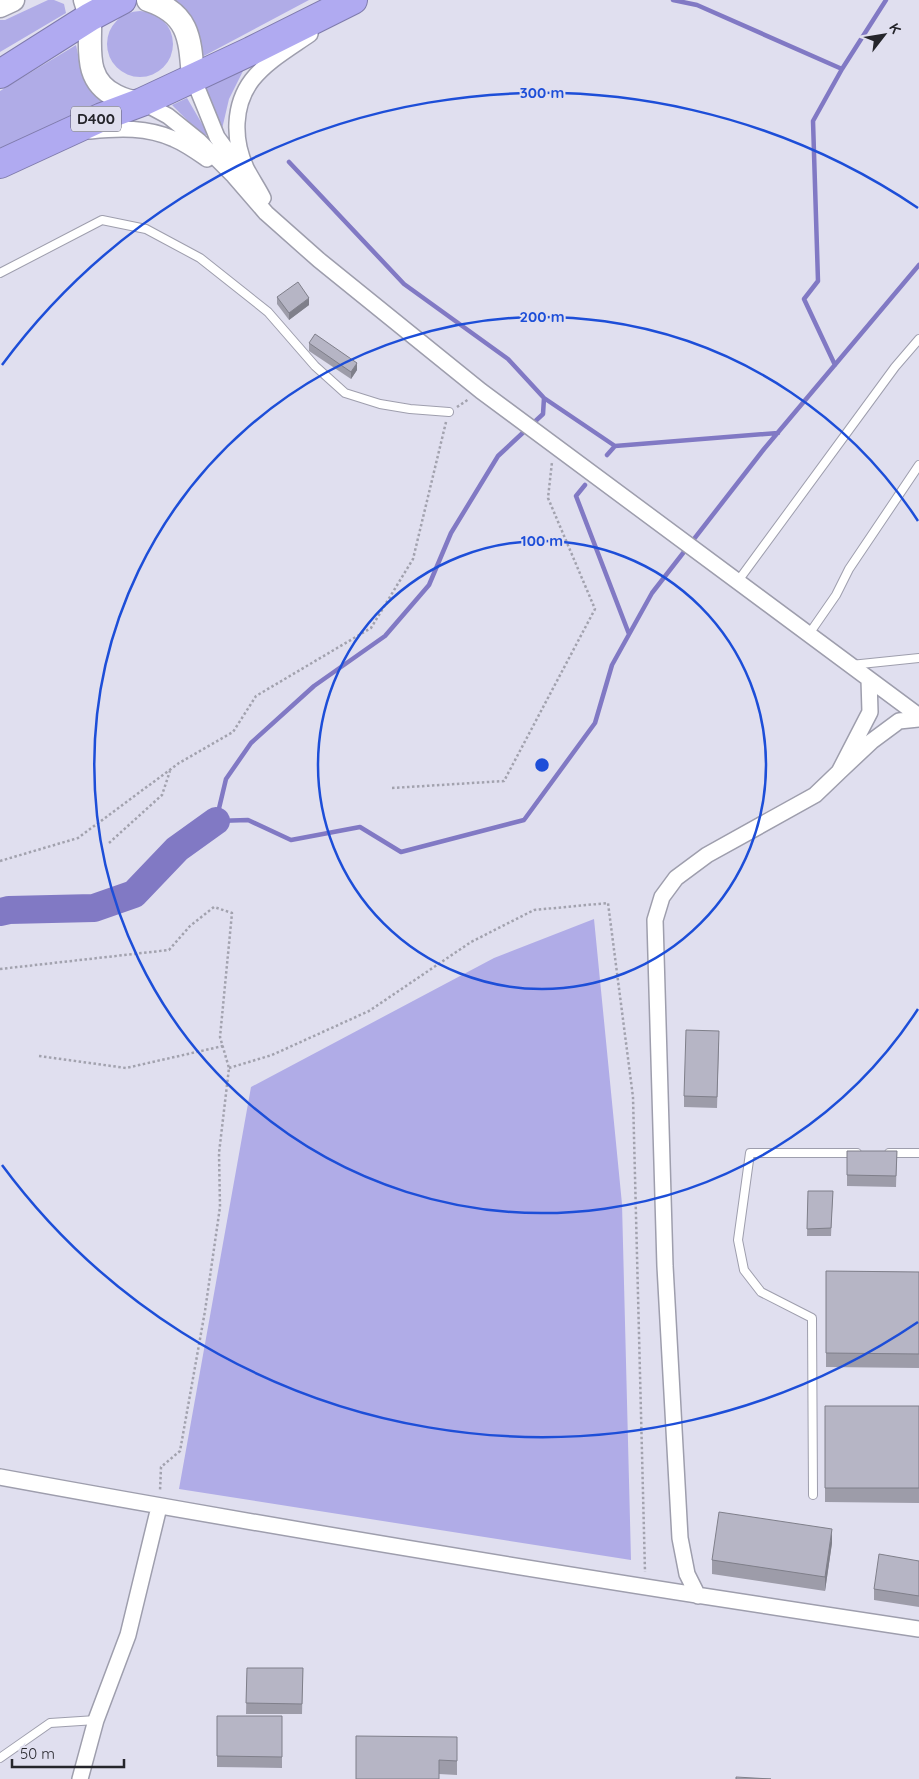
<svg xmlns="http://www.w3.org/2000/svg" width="919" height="1779" font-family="Quicksand,sans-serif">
<rect width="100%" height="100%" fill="#e0dfef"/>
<path fill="#b0ace7" d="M48,0h6l10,4 2,9 -66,39v-32h5z
M171,0h138l-107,57z
M107 44a33 33 0 1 1 66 0a33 33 0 1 1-66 0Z
M76,45c6,28 8,37 30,57l-106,46v-57z
M245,67l-16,32 -7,30 -18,-40z
M187,98l21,36 -5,2 -31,-31z
M594,919l28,285 9,356 -452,-71 72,-402 243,-129z"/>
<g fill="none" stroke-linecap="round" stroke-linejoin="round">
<path stroke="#8179c4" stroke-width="4.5" d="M673,0l24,5 145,64 -29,52 5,160 -14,18 31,66
M842,69l44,-69
M289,162l115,122 104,75 36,39 -1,16 -45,42 -47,77 -22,52 -44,51 -71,50 -63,57 -25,36 -10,42 32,-1 43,20 69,-13 41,25 123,-32 71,-97 17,-58 40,-72 112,-144 155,-184
M544,398l71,48
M607,455l8,-9 163,-13
M585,485l-9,11 53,138"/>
<path stroke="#8179c4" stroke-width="28" d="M0,912l9,-2 85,-2 40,-14 43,-45 39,-28"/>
<defs>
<path id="lane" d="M0,273l102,-53 44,9 54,29 68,54 47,54 30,27 35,11 30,5 39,3
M738,581l157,-214 24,-28
M809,634l27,-39 13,-26 70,-104
M851,665l68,-7
M889,1153h30
M813,1495l-1,-177 -51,-26 -17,-22 -6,-30 12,-87h107
M0,1758l50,-35 46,-3"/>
<path id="street" d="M193,78l24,59 27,37
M142,102l26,14 31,25 35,35 32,37 53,47 162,131 438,325
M90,131c30,-3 57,-4 84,8 12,5 23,13 33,20
M263,198c-5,-10 -12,-20 -17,-30 -13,-28 -13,-63 6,-88 15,-19 38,-32 58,-46
M869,679l1,33 -31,60 33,-31 27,-20 20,-2
M0,1477c305,56 612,106 919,152
M698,1596l-11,-22 -7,-36 -15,-272 -10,-346 7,-23 14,-19 31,-23 108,-60 24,-23
M80,1779l16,-59 32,-85 31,-128"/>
<path id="secondary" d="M85,0c2,6 4,13 5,19 1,29 -7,61 26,77 8,4 17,7 26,6
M148,0c42,14 42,39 45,78
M0,6l13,-6"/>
<path id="highway" d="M0,74l90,-57 32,-17
M0,164l102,-47 40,-15 109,-51 102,-51"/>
</defs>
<use href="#lane" stroke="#9e9ead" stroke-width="10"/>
<use href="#street" stroke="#9e9ead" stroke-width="18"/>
<use href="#secondary" stroke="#9e9ead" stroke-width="25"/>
<use href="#highway" stroke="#7f7bac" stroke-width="30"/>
<path stroke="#a2a2ae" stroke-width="2.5" stroke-dasharray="2.5 2.5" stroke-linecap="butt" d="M457,407l12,-8
M392,788l112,-7 91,-172 -47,-111 4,-36
M109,843l53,-48 8,-24
M0,861l78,-23 101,-75 54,-31 23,-36 115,-68 42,-69 33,-137
M0,969l169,-19 21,-24 24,-19 18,6 -12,124 9,31 -10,85 1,54 -15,104 -25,140 -19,16 -1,24
M39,1056l87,12 97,-22
M229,1068l43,-13 97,-44 102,-69 63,-32 74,-7 25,194 12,475"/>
<use href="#lane" stroke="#fff" stroke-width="8"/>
<use href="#street" stroke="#fff" stroke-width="15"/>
<use href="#secondary" stroke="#fff" stroke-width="22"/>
<use href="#highway" stroke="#b0aaf1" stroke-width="28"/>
</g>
<path fill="#9d9ca9" d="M277,297l32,8 -20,15 -12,-16z
M309,343l48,27 -6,9 -42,-28z
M719,1042l-2,66 -33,-1v-11z
M847,1151h50l-1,36 -49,-1z
M808,1191h25l-2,45h-24z
M826,1271l93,1v96l-93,-1z
M825,1406h94v97l-94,-1z
M832,1543l-7,48 -113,-17v-14z
M919,1561v46l-45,-7v-11z
M247,1668h56l-1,46h-56z
M217,1716h65v52l-65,-1z
M457,1737v38l-18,-1 -83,5z"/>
<path fill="#7f7f8a" d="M309,298v7l-20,15v-7z
M357,363v7l-6,9v-7z
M832,1529v14l-7,48v-14z"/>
<path fill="#b6b5c5" stroke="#7f7f8a" d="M298,282l11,16 -20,15 -12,-16z
M315,334l42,29 -6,9 -42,-29z
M686,1030l33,1 -2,66 -33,-1z
M847,1151h50l-1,25 -49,-1z
M808,1191h25l-2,37 -24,1z
M826,1271l93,1v82l-93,-1z
M825,1406h94v82h-94z
M719,1512l113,17 -7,48 -113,-17z
M879,1554l40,7v35l-45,-7z
M247,1668h56l-1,36 -56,-1z
M217,1716h65v41l-65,-1z
M356,1736l101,1v24l-18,-1v19h-83z
M736,1777l35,2h-35z"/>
<g fill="none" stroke="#1d4ed8" stroke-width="2.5">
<circle cx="542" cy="765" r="224"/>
<path d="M918 1009A448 448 0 1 1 918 521"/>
<path d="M918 1322A672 672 0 0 1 2 1165M2 365A672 672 0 0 1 918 208"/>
</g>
<g text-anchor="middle" stroke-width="4" stroke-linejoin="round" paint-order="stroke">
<rect fill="#e0dfef" stroke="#5d5d66" stroke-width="1" x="71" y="106.5" width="50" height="25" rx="4"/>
<g font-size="15" font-weight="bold" fill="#25252b">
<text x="96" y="124">D400</text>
</g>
</g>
<circle cx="542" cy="765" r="8" fill="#1d4ed8" stroke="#e0dfef" stroke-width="2.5"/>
<g font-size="15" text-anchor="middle" font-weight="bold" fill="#1d4ed8" stroke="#e0dfef" stroke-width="4" stroke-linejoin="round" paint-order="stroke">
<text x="542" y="98">300 m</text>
<text x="542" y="322">200 m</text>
<text x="542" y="546">100 m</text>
</g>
<g transform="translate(884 35) rotate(59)" stroke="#e0dfef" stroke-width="4" paint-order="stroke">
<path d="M0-4L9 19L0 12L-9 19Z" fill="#25252b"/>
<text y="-8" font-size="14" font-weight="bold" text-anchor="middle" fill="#25252b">K</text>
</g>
<path d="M12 1759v8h112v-8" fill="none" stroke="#25252b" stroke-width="2.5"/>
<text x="20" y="1759" font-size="15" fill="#25252b" stroke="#e0dfef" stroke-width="4" paint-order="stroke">50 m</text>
</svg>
